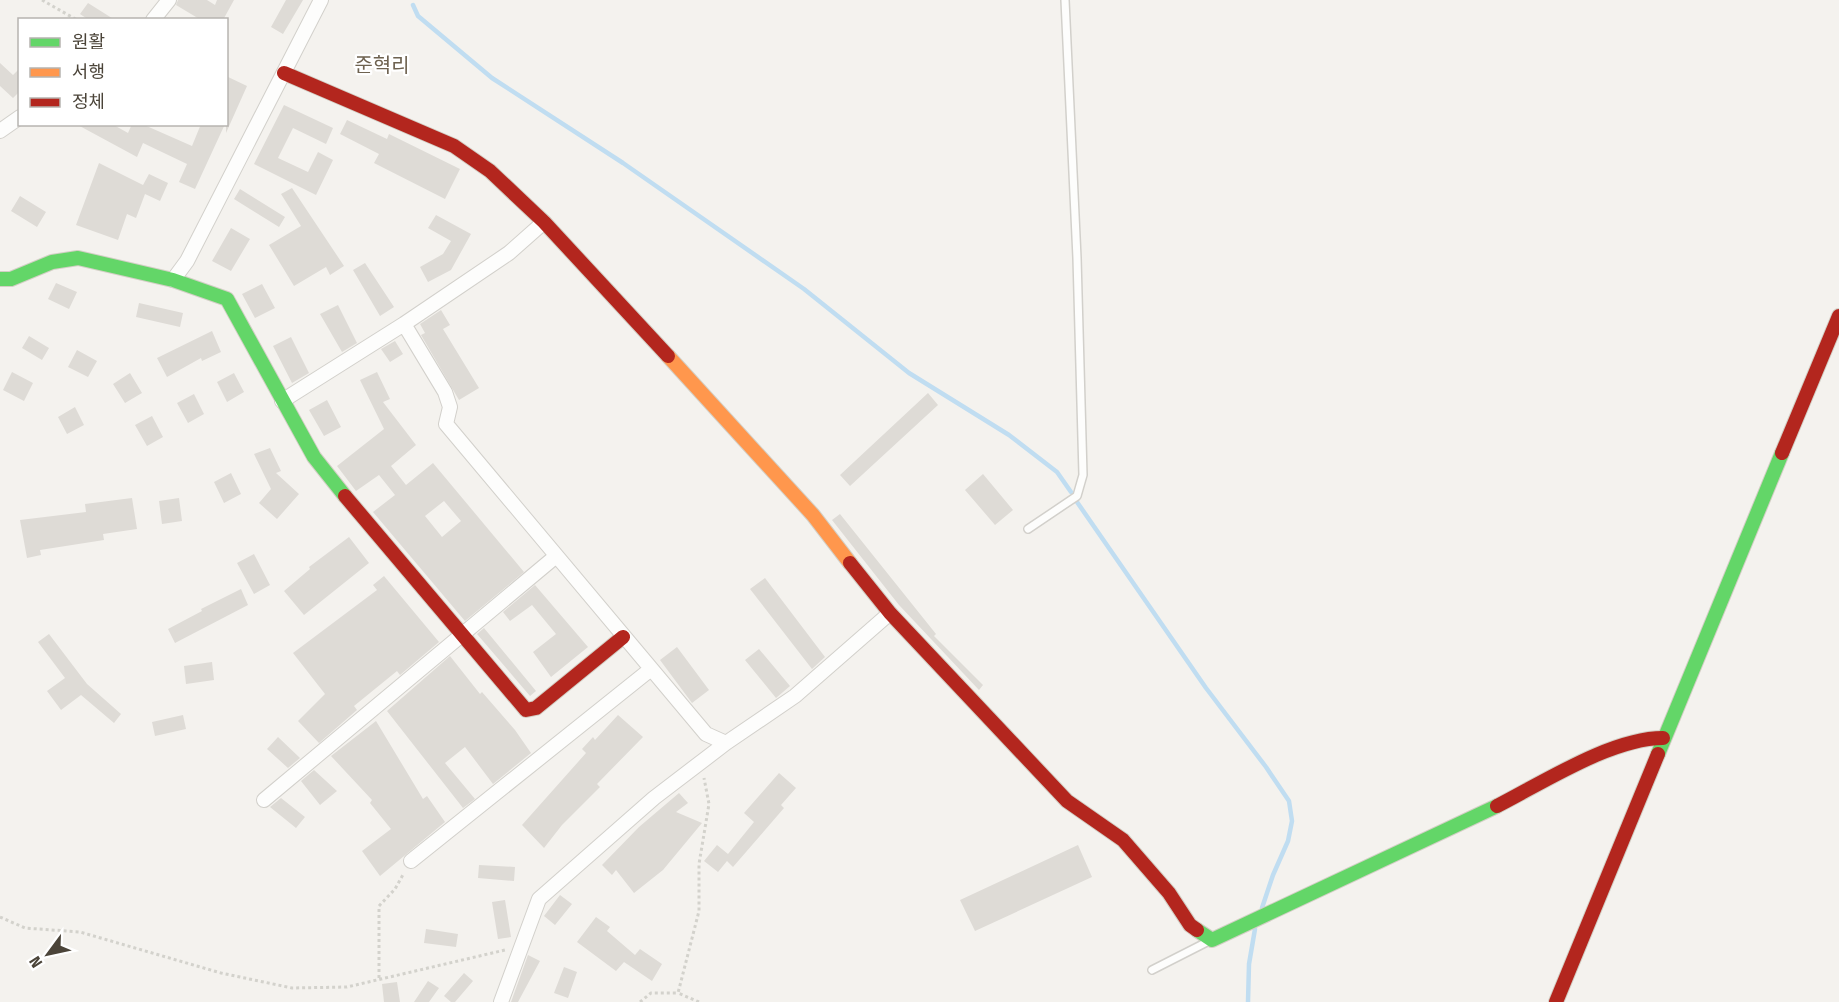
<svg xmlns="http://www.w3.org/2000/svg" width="1839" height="1002" font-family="'Fira Sans Condensed','Noto Sans KR',sans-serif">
<rect width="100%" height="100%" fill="#f4f2ee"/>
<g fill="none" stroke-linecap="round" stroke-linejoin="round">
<path stroke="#c0ddf1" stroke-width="4.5" d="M413,5l5,11 74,62 131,85 181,126 105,84 100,62 48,37 14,20
M1077,502l129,186 60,79 23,34 3,20 -4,20 -15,34 -11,33
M1248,1002l1,-38 6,-35"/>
</g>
<path fill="#dedbd6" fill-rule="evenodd" d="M178,0h29l8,5 2,-5h17l-11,20h-22l-25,-15z
M286,0h17l-20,34 -12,-7z
M88,3l27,17h-26l-9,-6z
M0,63l13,12 7,-7v23l-7,7 -13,-12z
M226,76l21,10 -21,47z
M284,105l49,23 -7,16 -33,-16 -15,30 30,14 10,-20 15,8 -17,35 -62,-31z
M347,120l40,19 2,-5 71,35 -15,30 -71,-36 5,-9 -39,-20z
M76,124h36l16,9 4,-9h10l50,22 9,-22h24l-30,65 -16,-7 8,-18 -44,-21 -6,14z
M99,163l44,22 6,-11 19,9 -8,18 -15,-7 -9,24 -9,-4 -9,26 -42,-15z
M292,188l52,78 -14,9 -4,-8 -32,19 -25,-41 32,-19 -20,-32z
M240,189l45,28 -6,10 -45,-28z
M20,196l26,16 -9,15 -26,-16z
M436,215l35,19 -20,36 -23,12 -8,-15 23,-13 8,-13 -23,-13z
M231,228l19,11 -19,32 -19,-10z
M365,263l29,44 -14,9 -27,-46z
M56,283l21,9 -8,17 -21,-10z
M262,284l13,24 -20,10 -13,-24z
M139,303l44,10 -3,14 -44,-10z
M338,305l19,38 -15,9 -22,-38z
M441,310l9,15 -7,4 36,59 -20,12 -38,-65 4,-2 -5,-9z
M212,331l9,21 -19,9 -1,-3 -34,19 -10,-19z
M29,336l20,12 -7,12 -20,-12z
M291,337l18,36 -17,10 -19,-37z
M395,341l8,13 -13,8 -9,-13z
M77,350l20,11 -9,16 -20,-10z
M12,372l21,11 -9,18 -21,-11z
M377,372l13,27 -7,3 33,43 -25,21 15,19 27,-22 91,109 -59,49 -92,-109 22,-17 -16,-20 -23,16 -19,-25 47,-37 -24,-49zM444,501l17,20 -19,16 -17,-21z
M130,373l12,20 -17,10 -12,-19z
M234,373l10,19 -17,10 -10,-20z
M928,393l10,12 -88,81 -10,-11z
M194,394l10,20 -16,9 -11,-20z
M327,400l14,27 -17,9 -15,-26z
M75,407l9,18 -17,9 -9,-17z
M152,416l11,21 -16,9 -12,-21z
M270,448l11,23 -5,2 23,21 -22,25 -18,-16 12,-14 -17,-35z
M231,473l10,21 -17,9 -10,-21z
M983,474l30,36 -18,15 -30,-35z
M132,498l5,31 -34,5 1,6 -64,10 1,5 -14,3 -7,-38 66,-8 -1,-8z
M179,498l3,23 -20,3 -3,-23z
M840,514l96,120 -2,2 49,49 -4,5 -80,-85 -67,-85z
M349,537l20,26 -65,52 -20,-24 26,-22 -1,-2z
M254,554l16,31 -16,9 -17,-31z
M384,576l55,66 -39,33 -3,-4 -43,35 3,4 -38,33 -21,-22 27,-27 -32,-41 84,-63 -4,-5z
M765,578l60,79 -13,12 -62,-80z
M535,585l53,62 -37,30 -18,-25 23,-18 -24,-29 -22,16 -7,-9z
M241,589l7,16 -73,38 -7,-14 34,-18 -1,-2z
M484,628l52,63 -6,5 -53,-62z
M49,634l38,50 34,30 -7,9 -33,-28 -20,15 -14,-19 18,-13 -27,-36z
M677,647l32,43 -17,13 -32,-43z
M759,649l31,37 -14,12 -31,-38z
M450,656l30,38 2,-2 33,38 16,23 -38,31 -28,-37 -20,16 30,36 -12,9 -76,-97z
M212,662l2,18 -28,4 -2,-18z
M183,715l3,14 -31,7 -3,-14z
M618,715l25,22 -46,47 3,3 -38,38 -18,23 -22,-23 64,-72 -4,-4 11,-12 2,3z
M376,721l47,78 4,-3 18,26 -65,54 -18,-25 29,-22 -21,-26 2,-3 -41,-44z
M278,737l22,21 -12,10 -21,-19z
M314,770l23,21 -17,14 -19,-24z
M779,773l17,15 -15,17 3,3 -51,59 -6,-6 -9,11 -14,-11 13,-16 11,9 26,-32 -10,-9z
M679,793l9,10 -12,9 26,11 -39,47 -29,23 -18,-23 -4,5 -10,-10 37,-38z
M281,798l24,19 -9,11 -26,-21z
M1078,845l14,32 -117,54 -15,-31z
M479,865l36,2 -1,14 -36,-3z
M560,895l12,9 -17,21 -11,-9z
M505,900l6,37 -13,2 -6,-37z
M596,917l14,10 -3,4 28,24 5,-6 22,15 -10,17 -28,-19 -8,9 -39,-29z
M426,929l32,5 -2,13 -32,-4z
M528,955l12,6 -22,41h-7z
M564,967l13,5 -9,26 -14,-5z
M464,973l9,8 -18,21h-4l-7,-6z
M428,981l11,7 -10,14h-15z
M397,982l3,20h-16l-2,-18z"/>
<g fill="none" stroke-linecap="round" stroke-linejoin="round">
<defs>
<path id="lane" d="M1028,529l49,-33 6,-21 -6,-217 -12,-258
M1152,970l57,-29"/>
<path id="street" d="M153,20l16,-20
M0,131l20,-14
M173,280l14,-19 134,-261
M404,324l41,68 5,15 -4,17 260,310 20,9
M282,401l122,-77 105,-71 35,-31
M264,800l291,-243
M411,861l240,-192
M501,1002l38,-103 115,-101 72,-55 69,-47 95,-83"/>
<path id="fast" d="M0,279h11l41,-17 26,-4 95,22 54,19 87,158 31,39
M1658,754l124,-301
M1197,930l15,10 285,-134"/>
<path id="slow" d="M668,356l145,159 37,48"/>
<path id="jam" d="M284,73l170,73 36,25 54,51 124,134
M1782,453l57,-137
M345,496l181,214 10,-2 87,-71
M850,563l40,50 177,188 56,39 46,53 21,32 7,5
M1497,806c47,-24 115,-68 166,-68
M1556,1002l102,-248"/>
</defs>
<use href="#lane" stroke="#d2d0cb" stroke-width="10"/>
<use href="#street" stroke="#d2d0cb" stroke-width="16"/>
<use href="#fast" stroke="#d3cfc5" stroke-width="16"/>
<use href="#slow" stroke="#d3cfc5" stroke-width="16"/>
<use href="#jam" stroke="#d3cfc5" stroke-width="16"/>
<path stroke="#d3d2cc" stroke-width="3" stroke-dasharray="3 3" stroke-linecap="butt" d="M42,0l35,20
M0,917l25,11 55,4 141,41 71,15 55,-1 158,-37
M379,978v-72l16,-17 9,-16
M640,1002l11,-9h27
M699,1002l-21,-9 21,-82v-47l10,-60 -5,-26"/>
<use href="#lane" stroke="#fdfdfc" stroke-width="7"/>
<use href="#street" stroke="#fdfdfc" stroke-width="14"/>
<use href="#fast" stroke="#63d668" stroke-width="14"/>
<use href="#slow" stroke="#ff974d" stroke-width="14"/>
<use href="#jam" stroke="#b3261e" stroke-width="14"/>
</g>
<g text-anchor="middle" stroke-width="4.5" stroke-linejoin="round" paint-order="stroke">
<g font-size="20" fill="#6e6250" stroke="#fff">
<text x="382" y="72">준혁리</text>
</g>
</g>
<rect x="18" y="18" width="210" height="108" fill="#ffffff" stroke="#b7b4b0" stroke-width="1.5"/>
<rect x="30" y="38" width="30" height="9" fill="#63d668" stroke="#b7b4b0" stroke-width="1.5"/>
<text x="72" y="48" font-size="18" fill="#4b4439">원활</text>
<rect x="30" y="68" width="30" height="9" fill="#ff974d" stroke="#b7b4b0" stroke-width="1.5"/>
<text x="72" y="78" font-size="18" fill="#4b4439">서행</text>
<rect x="30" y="98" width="30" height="9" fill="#b3261e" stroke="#b7b4b0" stroke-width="1.5"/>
<text x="72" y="108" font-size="18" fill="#4b4439">정체</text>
<g transform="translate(48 954) rotate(237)" stroke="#ffffff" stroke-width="4.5" paint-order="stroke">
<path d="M0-4.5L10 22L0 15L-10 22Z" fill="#4b4439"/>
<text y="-9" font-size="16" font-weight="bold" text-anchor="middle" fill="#4b4439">N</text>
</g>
</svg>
